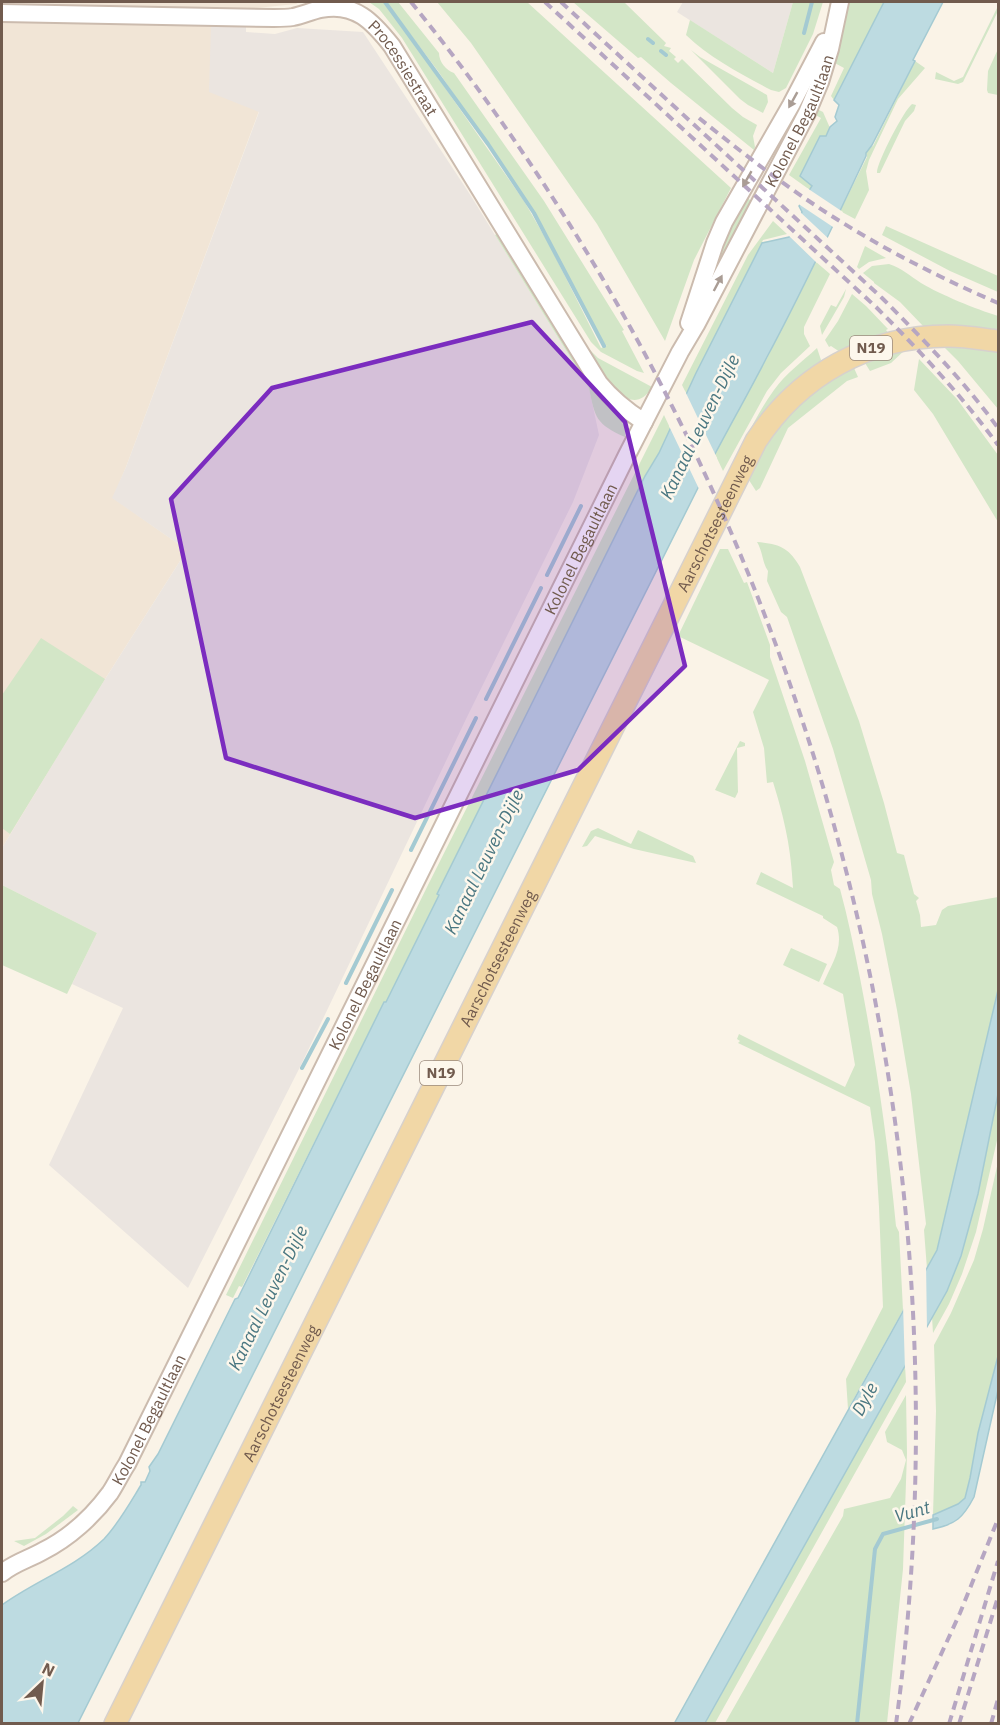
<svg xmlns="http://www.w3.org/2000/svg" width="1000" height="1725" font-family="'IBM Plex Sans',sans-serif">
<rect width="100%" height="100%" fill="#faf3e7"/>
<path fill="#f1e5d6" d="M2,2h297l-3,2 -71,7 34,100 -133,356 -13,31 74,52 -99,156 -86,142z"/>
<path fill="#ebe5e0" d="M683,2h110l-20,71 -96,-61z
M211,24l35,2v6l29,2 22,-6 66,4 108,164 118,192 10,47 -26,67 -107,217 -166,348 -112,221 -139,-123 74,-157 -51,-24 25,-51 -95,-48v-37l86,-142 99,-156 -75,-52 14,-31 133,-355 -50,-20z"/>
<path fill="#d3e6c7" d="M369,2h14l12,14 129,185 26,45 51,102 7,-3 -3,1 -77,-143 -90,-132 -52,-69h12l41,51c0,9 7,17 15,20l90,128 80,129 -2,1 22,42 -7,-2 -36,-19 -10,-10 -189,-304 -23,-29z
M437,2h90l204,186 -37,72 -29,81 -68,-117 -126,-181z
M573,2h51l42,41 -2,3 7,2 -2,3 7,6 -2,2 4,4 4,-4 50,49 11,9 14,8 -4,11 2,11 -1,3 -83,-67 -30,-26 -3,1z
M793,2h30l-10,32 -27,54 -7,4 -8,-2c-30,-16 -61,-32 -85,-55l4,-15 83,53z
M847,2h37l-50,98 -3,-4 13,-28 -13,-7z
M998,6v5l-35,71 -5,2 -23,-5 1,-7 18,9 9,-4z
M998,49v46l-10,-2 -1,-3 1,-19z
M691,50l9,7 67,38 1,7 -5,11 -15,-8 -8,-6z
M915,61l10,7 -27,31 -29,61 -3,11 3,19 -14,29 -15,-8 27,-54 -1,-4 3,-6 4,-1z
M912,104l4,1 -2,6 -9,10 -25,52h-3c-1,-9 27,-63 35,-69z
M815,108l8,4 7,16 -4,8 -14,49 -2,5 -21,-15 32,-57 -9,-5z
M744,194l10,10 -50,87z
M773,221l14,13 -24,6 -1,2 9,-1 -29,42 -55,112 -5,-10 66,-130z
M886,226l112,50v16l-48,-21 -68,-36z
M498,233l106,167c11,12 23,19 21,37 -29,-13 -30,-19 -36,-49l-94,-153z
M865,246l21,12 -17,4 -10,7 -2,-2z
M815,261l15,13 -26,53v7l6,12 -29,27 -14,18 -44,80 -8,-17 27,-53 25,-43z
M889,264c13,4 21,12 32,19 20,12 55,26 77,33v14l-39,-4 -35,1 -24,-25 -26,-19v-1l-11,-9 9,-7z
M846,289l-2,8 -22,38 -2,-9 11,-21 5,2z
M852,294l14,12 22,23 -2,1 3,4 -49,18 -9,-6 -2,1 -4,-7 13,-19z
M584,344l14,14 54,29c-24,40 -56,-24 -68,-43z
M942,345l56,4v60l-40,-48z
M817,348l4,12 -1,3 -93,113c15,-29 28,-60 47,-86 12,-17 28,-28 43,-42z
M906,349l-15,14 -21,8 -5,-8 3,-6z
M919,359l38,40 41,56v67l-65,-108 -19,-24z
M854,368l4,9 -11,4 -59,47 -28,60 -4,3 -9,-14 25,-45 47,-48z
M664,415l7,15 -12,23 -14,23 -208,418h3l-54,109 -2,-1 -142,285 -3,-1 -6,12 -7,-3 202,-410z
M757,542c23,2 32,6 43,25l59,154 25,82 13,50 7,2 10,39 5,4 -3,3 4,14 1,12 15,-2 6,-15 6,-4 50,-9v93l-61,260 -10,19 -3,-39 2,-6 -15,-130 -14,-84 -15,-76 -10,-40 -1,-14 -38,-131 -46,-132 -6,-5 -14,-31 1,-10c-6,-9 -5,-19 -11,-29z
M720,549h8l16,34 3,-1 23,63v12l35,104 29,101 -3,8 3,15 6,4c8,29 14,59 20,89 16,82 28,165 36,248l3,6 4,78 -55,99 -2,-30 37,-72 -4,-100 -4,-65 -5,-35 -132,-64 2,-2 -3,-2 2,-5 106,53 10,-22 -12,-71 -20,-10c8,-19 21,-36 14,-57l-14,-9v-2l-67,-32 5,-12 32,16c-2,-40 -8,-67 -20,-106l-6,1 -3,-35 -11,-36 16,-32 -91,-44z
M41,638l64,41 -95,155 -8,-6v-133z
M740,741l5,2v3l-8,2 1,44 -3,6 -20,-8z
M598,828l33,16 7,-14 55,26 3,7 -62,-14 -39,-13 -8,10 -5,1 9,-16z
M2,885l95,48 -30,61 -65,-29z
M791,948l36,16 -8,18 -36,-17z
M998,1094v42l-22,96 -14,42 -13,30 -16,29 -1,-16 15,-26 14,-35 17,-62z
M998,1162v194l-20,77 -8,45 -5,20 -7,6 -25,11 3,-104 -2,-66 17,-32 23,-53 9,-31z
M905,1365l1,17 -191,341 -10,1z
M906,1395l1,58 -4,116 -16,154h-162l118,-207 1,-7 46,-11 11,-19 5,-19 -4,-10 -15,-8 -2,-10z
M73,1506l5,4 -32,24 -22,12 -10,-5 21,-3 28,-22z"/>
<path fill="#bddbe1" stroke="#a4cad2" stroke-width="1.5" d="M884,2h59l-30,58 2,1 -43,84 -6,8v3c-32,68 -64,136 -99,201 -17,33 -35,65 -52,97l-637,1269 -76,1v-119c33,-24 72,-37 102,-66 15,-16 26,-36 37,-54v-3h4l5,-11 -1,-4 9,-13 77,-155 3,-1 146,-296h2l53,-107 -2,-1 208,-418 14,-23 37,-80 66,-130 27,-6 13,-25 -3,-6 13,-20 -12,-10 20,-40h6l4,-9 7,-6 -2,-4 4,-12 -5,-5z
M998,990v104l-20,100 -17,62 -14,35 -242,432 -31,1 263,-474z
M998,1356v34l-24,107c-11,21 -18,27 -41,32v-14l25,-11 7,-6 5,-20 8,-45z"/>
<path fill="#faf3e7" d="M807,188l36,24 -7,17 -39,-26z
M798,210l32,30 -13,23 -30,-29 12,-23z
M685,391l32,67 -17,33 -31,-65z
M926,1263l1,67 -22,40 -2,-66z"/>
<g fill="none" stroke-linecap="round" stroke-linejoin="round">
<path stroke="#a4cad2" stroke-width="4" d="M385,2l103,142 46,69 70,133
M804,33l8,-31
M648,39l5,4
M661,51l5,4
M547,575l34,-69
M486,699l55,-111
M411,850l65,-132
M346,983l46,-93
M302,1068l26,-49
M857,1724l18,-175 8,-15 54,-15"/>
<defs>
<g id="minor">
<path id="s1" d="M2,13l272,5c6,0 13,0 19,-1 10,-2 18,-6 28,-8 34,-7 52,13 71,37l207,337c13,16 28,28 45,39"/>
<path d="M689,323l26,-80 9,-21 67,-117 33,-63"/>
<path id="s2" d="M2,1573c12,-10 27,-14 41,-22 26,-13 50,-35 67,-58 6,-9 11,-20 17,-29l500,-1009 53,-103 16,-27 111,-212 13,-31 10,-33 10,-47"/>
</g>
<g id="major">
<path id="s3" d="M115,1724l641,-1283c43,-66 113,-105 192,-105 17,0 34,3 50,5"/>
</g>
</defs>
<use href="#minor" stroke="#cbbbae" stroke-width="20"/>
<use href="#major" stroke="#d7d1cd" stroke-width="24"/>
<use href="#minor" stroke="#fff" stroke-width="16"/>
<use href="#major" stroke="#f1d7a6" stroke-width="21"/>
<path stroke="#b6a6c2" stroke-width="4" stroke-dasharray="9 6" stroke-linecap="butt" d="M411,2c389,481 568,1107 485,1722
M545,2l331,305c44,44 86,89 122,138
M561,2l321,296c41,41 82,83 116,130
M699,118c46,37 93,74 144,105 50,31 102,57 155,80
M909,1724l51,-111 38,-94
M949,1724l49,-163
M959,1724l39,-127
M991,1724l7,-25"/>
</g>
<defs><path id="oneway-solid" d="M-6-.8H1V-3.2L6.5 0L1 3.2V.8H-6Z" transform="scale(1.5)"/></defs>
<g fill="#aa9d95">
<use href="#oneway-solid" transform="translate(793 100) rotate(119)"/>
<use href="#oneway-solid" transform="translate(747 179) rotate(120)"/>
<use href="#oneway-solid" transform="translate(718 283) rotate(-62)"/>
</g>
<path fill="#7b2cbf" fill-opacity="0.2" stroke="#7b2cbf" stroke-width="4.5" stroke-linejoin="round" d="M532,322l93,100 60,244 -107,104 -163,48 -189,-60 -55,-259 101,-111z"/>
<g text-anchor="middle" stroke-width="5" stroke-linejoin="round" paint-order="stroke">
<g fill="#fdf7ec" stroke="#9b8a7d" stroke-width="1.5">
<rect x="850" y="336" width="42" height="24" rx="4.5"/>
<rect x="420" y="1061" width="42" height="24" rx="4.5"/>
</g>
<g font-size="15" font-weight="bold" fill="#715b4e">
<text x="871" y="353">N19</text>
<text x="441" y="1078">N19</text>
</g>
<g font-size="16" fill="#715b4e" stroke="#fdf7ec">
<text dy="6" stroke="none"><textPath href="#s1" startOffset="430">Processiestraat</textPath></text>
<text dy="6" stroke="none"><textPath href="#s2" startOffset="1672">Kolonel Begaultlaan</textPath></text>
<text dy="6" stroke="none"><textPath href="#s3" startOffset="1342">Aarschotsesteenweg</textPath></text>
<text dy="6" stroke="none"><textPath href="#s2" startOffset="1191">Kolonel Begaultlaan</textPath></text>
<text dy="6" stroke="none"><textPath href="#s3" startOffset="856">Aarschotsesteenweg</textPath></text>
<text dy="6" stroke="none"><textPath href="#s2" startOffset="705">Kolonel Begaultlaan</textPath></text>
<text dy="6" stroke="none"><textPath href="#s3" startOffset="370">Aarschotsesteenweg</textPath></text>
<text dy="6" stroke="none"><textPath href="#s2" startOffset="219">Kolonel Begaultlaan</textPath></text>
</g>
<g font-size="18" font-style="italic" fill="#4a7781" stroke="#fdf7ec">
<text transform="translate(700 427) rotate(-64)" y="6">Kanaal Leuven-Dijle</text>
<text transform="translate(484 862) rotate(-64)" y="6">Kanaal Leuven-Dijle</text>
<text transform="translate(268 1298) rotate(-64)" y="6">Kanaal Leuven-Dijle</text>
<text transform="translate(865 1399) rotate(-61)" y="6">Dyle</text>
<text transform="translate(912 1512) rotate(-16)" y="6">Vunt</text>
</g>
</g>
<rect width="1000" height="1725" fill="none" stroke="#715b4e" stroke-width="6"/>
<g transform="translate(42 1683) rotate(26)" stroke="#fdf7ec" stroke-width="4.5" paint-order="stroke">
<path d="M0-4.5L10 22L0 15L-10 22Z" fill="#715b4e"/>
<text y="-9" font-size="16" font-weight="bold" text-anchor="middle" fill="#715b4e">N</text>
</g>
</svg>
